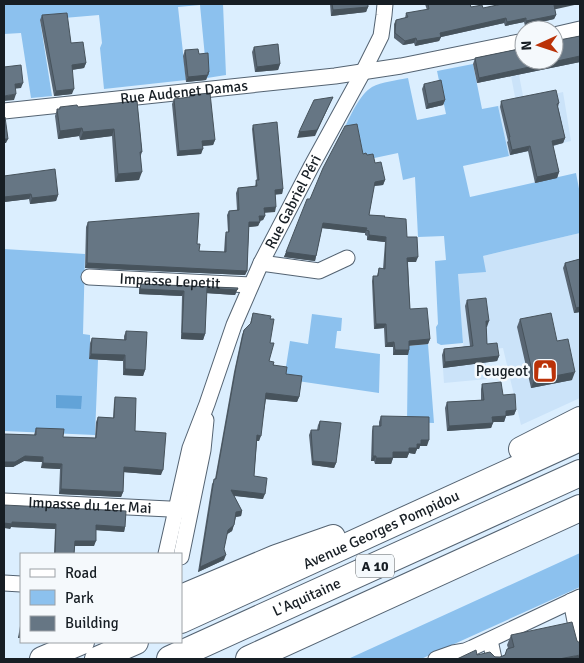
<svg xmlns="http://www.w3.org/2000/svg" width="584" height="663" font-family="Signika,sans-serif">
<rect width="100%" height="100%" fill="#dbeefe"/>
<path fill="#cbe3f9" d="M519,75l5,26 39,-9 8,49 -62,15 -11,-50 18,-4 -5,-26z
M580,233v165l-59,27 -18,-77 -18,2 2,29 -43,4 -2,-28 22,-3 -7,-78 26,-18z"/>
<path fill="#8cc1ee" d="M4,4h219l3,71 -19,3 -7,-73 -22,2 8,73 -82,9 -4,-41 2,-5 -3,-28 -59,5 12,76 -21,2 -10,-65 -17,1z
M473,64l9,45 16,-3 11,50 -46,10 7,31 106,-24 4,21v39l-97,23 3,16 -28,2 5,69 -22,2 -4,-2 -1,-16 2,-3 -3,-63 11,-1 -2,-24 -26,1 -3,-60 -12,3 -5,-27 -33,7 -22,-29c7,-14 16,-36 29,-44 9,-5 26,-7 36,-9l9,42 29,-6 -9,-43z
M4,249l81,5 -2,80 7,1v24l8,1 -3,75 -91,-4z
M312,314l30,4 -1,13h-4l-2,17 45,6 -1,39 -95,-14 6,-38 18,3z
M428,344l6,79 -27,-1 1,-76z
M580,553v34l-159,72h-73z"/>
<path fill="#62a3d8" d="M56,395l26,1 -1,13 -25,-1z"/>
<g fill="none" stroke-linecap="round" stroke-linejoin="round">
<defs>
<g id="street">
<path d="M554,35l26,-6"/>
<path id="s1" d="M4,111l331,-35 66,-10 123,-25"/>
<path d="M261,263l58,8 28,-13"/>
<path id="s2" d="M89,277l162,8"/>
<path id="s3" d="M4,501l186,9"/>
<path id="s4" d="M166,554l24,-106 17,-44 27,-79 27,-62 50,-96 52,-95 18,-36 3,-21 1,-11"/>
<path d="M181,557l22,-107 3,-30"/>
<path d="M4,583l17,1"/>
<path d="M571,601l9,45"/>
<path d="M490,640l4,19"/>
<path d="M436,659l17,-6 12,-2 7,-3 108,-51"/>
</g>
<g id="primary">
<path d="M521,449l59,-30"/>
<path d="M181,597l95,-40 57,-20"/>
<path id="s5" d="M181,621l399,-182"/>
<path d="M42,659l40,-17"/>
<path d="M97,659l39,-17"/>
</g>
<g id="highway">
<path id="s6" d="M170,659l410,-186"/>
<path d="M249,659l331,-151"/>
</g>
</defs>
<use href="#street" stroke="#546372" stroke-width="17"/>
<use href="#primary" stroke="#546372" stroke-width="26"/>
<use href="#highway" stroke="#546372" stroke-width="28"/>
<use href="#street" stroke="#fff" stroke-width="15"/>
<use href="#primary" stroke="#fff" stroke-width="24"/>
<use href="#highway" stroke="#fff" stroke-width="26"/>
</g>
<path fill="#586572" d="M330,4h38v3l-2,5 -35,4z
M425,4h45l1,3 12,1 71,1 2,6 -2,4 -29,7 -1,-4 -19,4 -1,-3 -63,14 -2,4 -24,5 -1,-3 -11,2 -9,-7v-14l2,-4 9,-2 1,-5 21,-3z
M42,15l29,28 15,20 -2,5 -12,2v24l-18,2 -14,-76z
M580,36v26l-103,21 -4,-19 2,-6z
M254,47l26,17 -2,6 -23,2 -3,-20z
M185,50l14,4 10,18 -3,8 -20,2 -3,-26z
M424,84l21,16 -2,5 -17,4 -4,-20z
M190,95l25,45 -2,5 -10,1 -2,8 -24,2 -5,-52 2,-5 15,-1z
M137,101l5,51 -1,3 -2,25 -24,2 -3,-46 -32,4 -1,-4 -21,3 -3,-23 2,-7h2l1,-2h18z
M501,101l58,2 -1,4 7,31 -2,5 -10,3 6,26 -2,6 -22,5 -7,-32 -18,4 -3,-13 1,-1 -8,-34z
M253,125l30,64 -1,5h-7v18h-10v4l-2,4 -3,1 -2,5 -9,1 -2,44 -2,4 -160,-7 1,-41 2,-5 109,22 2,7 25,1 1,-15 1,-5h2l-1,-17 2,-4 8,-1 -1,-17 2,-5 17,-1 1,-7h1l-5,-51z
M363,154l4,1 8,8 10,17 -2,5 -9,1 -5,29 15,2 23,20 9,25h-8l2,47 20,30 -2,5 -19,1 -1,10h-15v-8h-8l-1,-19 -10,1 -2,-48 1,-5h4l2,-8 4,1 2,-27 -18,-2v-4l-2,-1v-2l-43,-5 -7,33 -31,-4 26,-58z
M4,176l54,19 -2,6 -26,3 -1,-5 -25,3z
M580,259v53l-6,1 -11,-45 2,-5z
M141,284l97,4 -3,7 -29,-2 -1,41 -2,6 -22,-1 1,-43 -43,-2v-5z
M467,300l20,27h-1l1,17 12,12 -2,5 -54,7 -1,-13 2,-6 26,-3 -5,-40z
M253,313l17,30 -1,18 17,13 13,23 -2,5 -31,-3 -7,42h-2l-3,35 9,23 -29,-3 8,15 -1,5 -5,1 -4,14 -5,3 -3,15v11l-26,12 14,-88 3,-5 19,-107 8,-37 2,-5 6,-6z
M520,319l37,22 15,39 -41,8 -14,-61z
M126,331l19,39 -2,6 -20,-1v-14l-34,-2 1,-16 2,-5 32,2v-4z
M482,384l21,11 13,15 -2,5 -8,1 -2,6h-11l-2,6 -44,3 -2,-23 2,-6 34,-2v-11z
M115,397l20,34 26,44 -37,-3 -1,20 -2,5 -62,-3 1,-25 -19,-1 1,-6 -18,-1 -11,6h-9v-33l30,1 2,-7 27,9 32,1 1,-16 2,-5 15,1 1,-16z
M381,416l46,30h-7l-1,3h-2l-2,5 -6,-1 -2,5h-14l-2,6h-16l-1,-3h-3l1,-30 1,-5h6v-4z
M320,421l16,42 -2,5 -22,-3 -3,-30 2,-5h6l1,-5z
M4,505l121,22 -1,5 -28,-2 -2,16h-19l-1,8h-20l1,-25 -44,-2 -1,2z
M21,620v18h-3z
M511,635l69,24h-123l20,-4 23,2 5,-2 3,-7 -1,-3z"/>
<path fill="#47535c" d="M561,4h18l-27,6 2,-5z
M368,7l-2,5 -35,4 2,-6z
M556,15l-2,4 -29,7 1,-5z
M506,18l-2,5 -63,14 -2,4 -24,5 2,-5 23,-8z
M526,18l-2,4 -19,4 2,-4z
M416,38l-2,5 -11,2 2,-4z
M580,56v6l-103,21 2,-5z
M86,63l-2,5 -14,2 2,-5z
M280,64l-2,6 -23,2 2,-5z
M209,72l-3,8 -20,2 2,-5z
M23,83l-2,5 -8,1 2,-5z
M74,89l-2,5 -18,2 2,-5z
M16,94l-2,6 -10,1v-5z
M333,97l-18,39 -18,2 2,-6z
M445,100l-2,5 -17,4 2,-5z
M82,128l-3,8 -21,3 2,-8z
M114,129l-2,7 -32,4 3,-8z
M565,138l-2,5 -13,3 2,-5z
M4,139h4l-2,4h-2z
M215,140l-2,5 -13,1 2,-5z
M530,146l-2,5 -18,4 2,-5z
M203,149l-2,5 -24,2 2,-5z
M142,172l-3,8 -24,2 3,-8z
M559,172l-2,6 -22,5 2,-6z
M385,180l-2,5 -10,1 2,-4z
M283,189l-1,5 -9,1 2,-5z
M31,194l-2,5 -25,3v-5z
M58,195l-2,6 -26,3 2,-6z
M276,207l-1,5 -12,1 1,-5z
M259,216h6l-2,4 -5,1z
M249,222h11l-2,4 -10,1z
M323,223l44,5 -2,5 -44,-5z
M369,235l17,2 -1,5 -18,-2z
M286,252l30,4 -1,5 -31,-4z
M418,257l-2,5h-10l1,-4z
M87,263l160,8 -2,4 -160,-7z
M207,288l30,2 -2,5 -30,-2z
M140,289l44,2 -2,5 -43,-2z
M580,307v5l-6,1 2,-5z
M486,321h3l-2,6h-3z
M376,324h10l-2,4 -10,1z
M182,333l23,1 -2,6 -22,-1z
M430,339l-2,5 -20,2 1,-5z
M394,342l-1,5h-8l2,-4z
M395,350h14l-1,5h-15z
M91,354l34,1 -2,6 -34,-2z
M499,356l-2,5 -54,7 2,-6z
M125,369l20,1 -2,6 -20,-1z
M575,372l-3,8 -41,8 3,-8z
M266,393l33,4 -2,5 -33,-3z
M516,410l-2,5 -10,1 2,-5z
M506,416l-2,6h-14l2,-5z
M493,423l-2,5 -44,3 2,-5z
M257,435l4,1 -2,5h-4z
M421,440h8l-2,6h-7l-1,3h-2l-2,5 -6,-1 -2,5h-16l2,-6 16,-4 8,-4z
M25,456l18,1 -1,5 -18,-1 -11,6h-9v-5z
M373,456h3l-2,5h-3z
M376,458h17l-2,6h-16z
M313,461l23,2 -2,5 -22,-3z
M43,463l19,1 -2,5 -19,-1z
M124,467l39,3 -2,5 -39,-3z
M61,489l62,3 -2,5 -62,-3z
M231,490l34,4 -2,5 -34,-4z
M242,511l-1,5 -6,1 1,-5z
M12,522l44,2 -1,5 -44,-2 -1,2 -6,-1v-5z
M96,525l29,2 -1,5 -30,-2z
M234,525l-2,6 -6,4 2,-5z
M75,541h21l-2,5h-21z
M226,555l-2,5 -26,12 2,-5z
M20,632h1v6h-3z
M580,655v4h-21z"/>
<path fill="#667684" stroke="#47535c" d="M332,4h36v3l-35,3z
M428,4h42l1,3 11,-2 1,3 19,-4h59l-7,1 2,10 -30,6v-3l-19,4 -1,-4 -66,15 1,4 -24,4 -1,-3 -11,3 -10,-8 1,-13 12,-3 -2,-4 23,-4z
M67,13l4,30 12,-1 3,21 -14,2 2,24 -18,2 -14,-76z
M580,36v20l-101,22 -4,-20 49,-10v12h30v-19z
M278,44l2,20 -23,3 -3,-20z
M198,49l1,5 9,-1 1,19h-1v3l-20,2 -3,-27z
M21,65l2,18 -8,1 1,10 -12,2v-29z
M441,80l4,20 -17,4 -4,-20z
M556,90l3,13 -2,1 8,34 -13,3 7,31 -22,5 -7,-31 -18,4 -3,-13h1l-9,-36z
M210,93l5,47 -13,1 1,8 -24,2 -5,-52 16,-2v-2z
M333,97l-16,33 -18,2 15,-32z
M137,101l5,51h-2l2,20 -24,2 -4,-45 -31,3 -1,-4 -22,3 -3,-22h3v-2l17,-2 1,2z
M5,117l3,22h-4v-21z
M277,122l6,67 -8,1 1,17 -12,1 1,8h-6l1,6h-11l-2,49 -160,-8 1,-41 87,-7 24,-2 -2,31h3l-1,7 27,1v-20h3v-21l10,-1 -1,-22 19,-2 -1,-6h3l-6,-55z
M357,124l6,30 3,-1 1,2 6,-1 2,9 6,-1 4,18 -10,2 -6,33 16,1 -1,1 22,2 1,18h10l1,20 -11,1 3,51 17,-1 3,31 -21,2v9h-14l-1,-8 -7,1 -1,-19h-10l-3,-48h5l1,-8 6,1 1,-32 -17,-2v-4l-3,-1 1,-2 -44,-5 -7,33 -30,-4 21,-53h3l13,-31 22,-42z
M55,169l3,26 -26,3 -1,-4 -27,3v-21z
M580,259v48l-4,1 -11,-45z
M141,284l97,4 -1,2 -30,-2 -2,46 -23,-1 2,-42 -44,-2z
M486,298l3,23h-3l1,23 10,-1 2,13 -54,6 -1,-13 29,-3 -6,-46z
M253,313l18,3 -1,3h4l-4,24h4l-5,18 5,1 -1,3 14,2 -1,7 16,2 -3,21 -33,-4 -5,43 -4,-1 -3,41 13,2 -2,16 -34,-4 11,21 -6,1 -2,13 -6,5 -4,19 2,6 -26,12 14,-88h2l20,-112 8,-37 7,-7z
M551,313l6,28 11,-2 7,33 -41,8 -14,-61z
M126,331l21,1 -2,38 -20,-1v-14l-34,-1 1,-16 34,2z
M501,382l2,13 12,-1 1,16 -10,1v5l-14,1 1,6 -44,3 -2,-24 37,-2 -2,-16z
M115,397l21,1 -1,33 31,2 -3,37 -39,-3 -1,25 -62,-3 1,-25 -19,-1v-6l-18,-1 -10,6h-11v-28l32,1v-7l28,1 -1,8 33,1 2,-21 16,1z
M381,416l48,1v23h-8v4h-4v4h-8v4h-16v6h-17v-2h-3v-30h8z
M320,421l21,2 -5,40 -23,-2 -2,-31h8z
M4,505l122,6 -1,16 -29,-2v16h-21l-1,13h-19l1,-30 -44,-2v2l-8,-1z
M572,622l5,19 3,2v12l-21,4h-102l19,-9 1,5 13,-3 5,5h5l5,-2 2,-6 7,-2 -3,-12z"/>
<defs>
<symbol id="shop-square" viewBox="-11 -11 22 22"><rect x="-9" y="-9" width="18" height="18" rx="4" fill="#bb3208" stroke="#f5f9fc"/><path d="M-5-2.5h2.3a2.7 3.5 0 0 1 5.4 0H5L5.5 6h-11ZM-1.5-2.5h3a1.5 2.3 0 0 0-3 0Z" fill="#fff"/></symbol>
</defs>
<g fill-rule="evenodd">
<use href="#shop-square" x="531" y="357" width="28" height="28"/>
</g>
<g text-anchor="middle" stroke-width="5" stroke-linejoin="round" paint-order="stroke">
<rect fill="#f5f9fc" stroke="#5a6065" stroke-width="1" x="356" y="554.5" width="38" height="23" rx="4"/>
<g font-size="14" font-weight="bold" fill="#171e24">
<text x="375" y="571">A 10</text>
</g>
<g font-size="15" fill="#171e24" stroke="#f5f9fc">
<text dy="5" stroke="none"><textPath href="#s1" startOffset="181">Rue Audenet Damas</textPath></text>
<text dy="5" stroke="none"><textPath href="#s4" startOffset="376">Rue Gabriel Péri</textPath></text>
<text dy="5" stroke="none"><textPath href="#s2" startOffset="81">Impasse Lepetit</textPath></text>
<text dy="5" stroke="none"><textPath href="#s3" startOffset="86">Impasse du 1er Mai</textPath></text>
<text dy="5" stroke="none"><textPath href="#s5" startOffset="220">Avenue Georges Pompidou</textPath></text>
<text dy="5" stroke="none"><textPath href="#s6" startOffset="150">L'Aquitaine</textPath></text>
</g>
<g font-size="15" fill="#171e24" stroke="#f5f9fc" text-anchor="end">
<text x="528" y="376">Peugeot</text>
</g>
</g>
<rect width="584" height="663" fill="none" stroke="#171e24" stroke-width="10"/>
<rect x="20" y="553" width="162" height="90" fill="#f5f9fc" stroke="#9ca1a6"/>
<rect x="30" y="569" width="25" height="8" fill="#ffffff" stroke="#9ca1a6"/>
<text x="65" y="578" font-size="15" fill="#171e24">Road</text>
<rect x="30" y="590" width="25" height="15" fill="#8cc1ee" stroke="#9ca1a6"/>
<text x="65" y="603" font-size="15" fill="#171e24">Park</text>
<rect x="30" y="616" width="25" height="15" fill="#667684" stroke="#9ca1a6"/>
<text x="65" y="628" font-size="15" fill="#171e24">Building</text>
<g transform="translate(539 45) rotate(267)"><circle r="24" fill="#f5f9fc" stroke="#9ca1a6"/>
<path d="M0-4L9 19L0 12L-9 19Z" fill="#bb3208"/>
<text y="-8" font-size="14" font-weight="bold" text-anchor="middle" fill="#171e24">N</text>
</g>
</svg>
